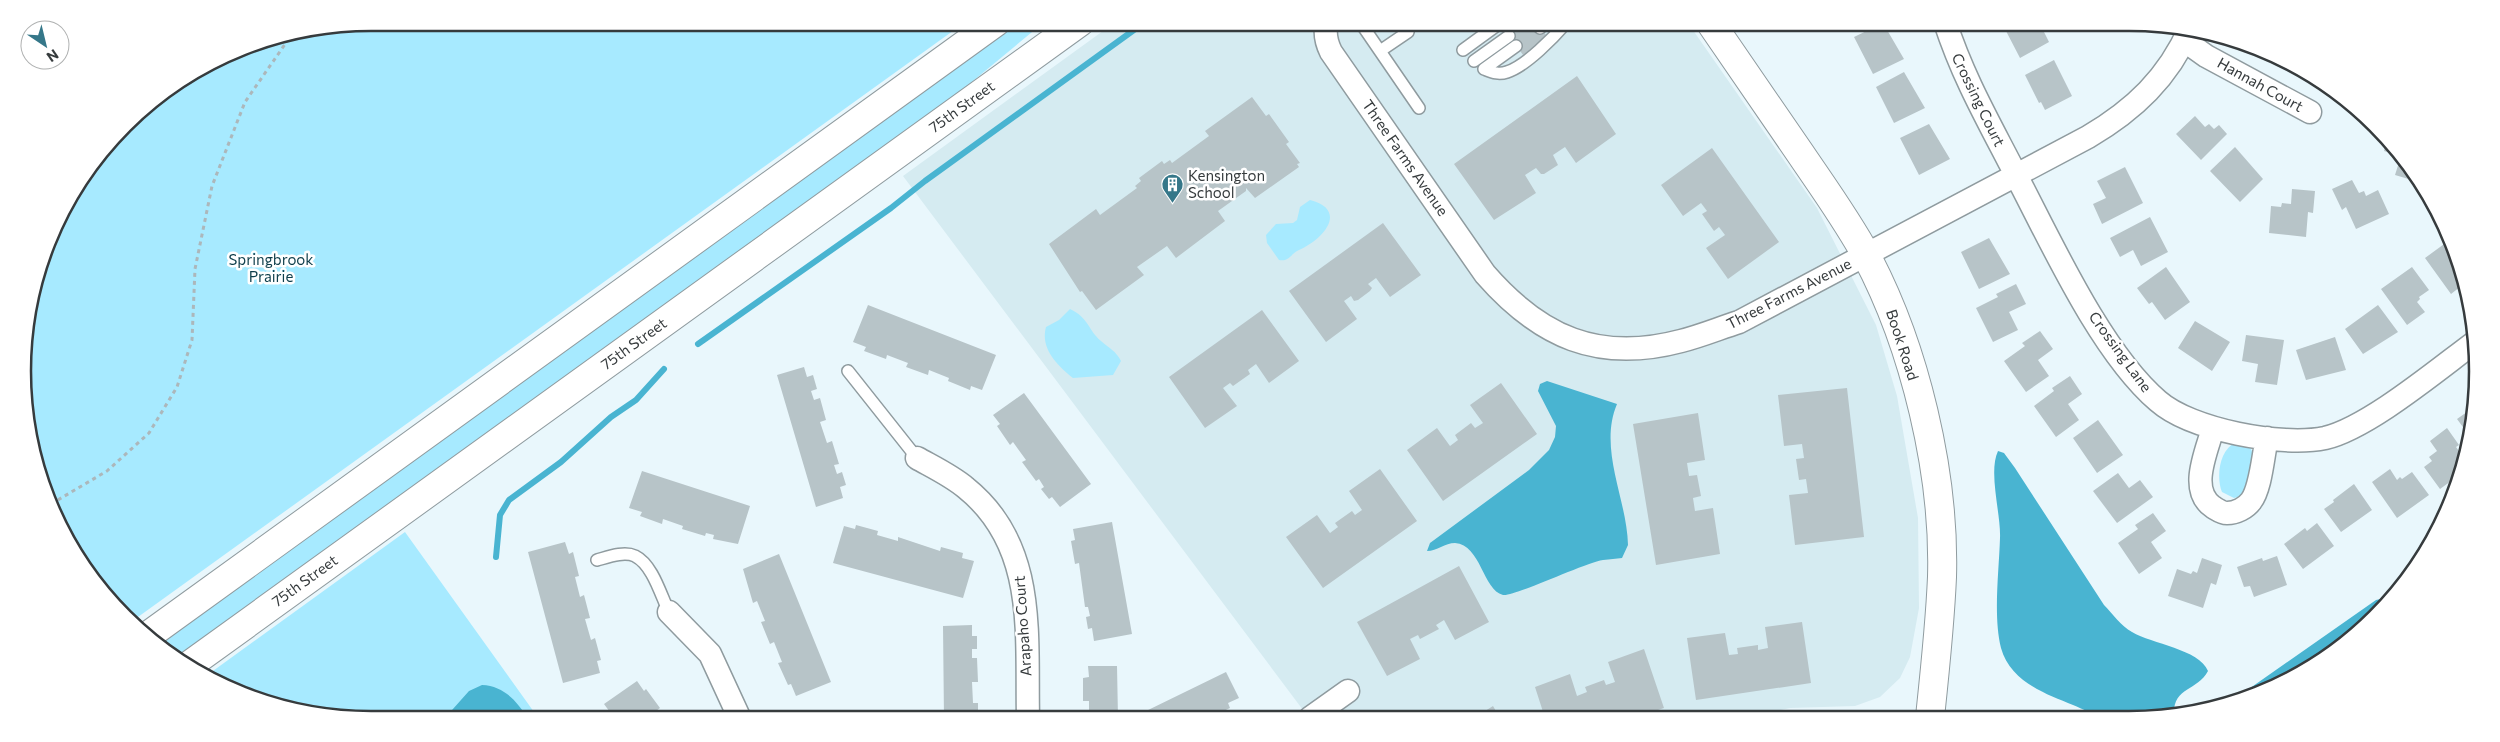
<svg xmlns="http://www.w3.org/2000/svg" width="2500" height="742" font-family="Commissioner,sans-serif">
<rect width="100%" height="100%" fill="#e9f7fc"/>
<path fill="#d5ebf1" d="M1114,23h574l129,185 59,117 21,71 21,122 1,90 -9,49 -10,21 -20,19 -25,9 -65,2 -42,9 -439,1 -406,-542z"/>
<path fill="#a7eaff" d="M371,22l593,1 -833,599 -37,-39 -35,-58 -25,-64 -11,-113 11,-67 25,-64 35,-58 47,-50 97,-60 65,-20z
M1015,23h28l-99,82 -766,554 -22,-15z
M1310,200c39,10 13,40 -11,50 -8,3 -9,12 -20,10l-12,-17 -1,-8 10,-11 17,-1 4,-3 3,-13z
M1070,309c19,9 18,21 31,32 8,7 15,10 20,20l-8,14 -40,3c-16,-13 -33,-30 -27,-51l13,-7z
M2236,442c5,2 11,3 15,7 4,7 -1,32 -5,40 -2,6 -7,8 -12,9l-12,-6c-6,-15 -3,-42 14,-50z
M405,532l134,187h-168l-68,-6 -97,-37z"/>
<path fill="#49b4d1" d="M1547,381l70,23c-19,45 10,95 11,141l-6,13c-6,1 -12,1 -19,2 -19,3 -89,37 -100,35 -20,-5 -22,-50 -48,-52 -10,0 -18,8 -28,8l3,-8 99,-73 20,-20 6,-13 1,-11 -18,-35 2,-7z
M1998,451l6,2 11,15 89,137c9,9 17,21 28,27 20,12 67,17 76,39 -11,21 -36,15 -34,46 -19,0 -55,4 -72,-1 -10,-2 -19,-7 -29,-11 -28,-11 -63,-24 -72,-57 -8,-32 -2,-77 -1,-110 1,-24 -12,-66 -2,-87z
M2385,598h4l-14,20 -92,66 -47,14 140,-98z
M482,685c22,1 35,16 46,34h-84l25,-28z"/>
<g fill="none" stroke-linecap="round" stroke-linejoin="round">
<path stroke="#49b4d1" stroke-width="6" d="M698,344l193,-136 34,-27 220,-159
M496,557l4,-42 9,-15 52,-38 50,-45 25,-17 28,-31"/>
</g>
<path fill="#b7c4c8" d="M1500,22h37l11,16 -25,17z
M2007,22h32l10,20 -29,16 -14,-27 4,-2z
M1883,23l21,36 -31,15 -19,-37z
M2054,60l18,36 -27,14 -4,-8 -2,1 -14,-28z
M1904,72l21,36 -31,15 -18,-36z
M1577,76l39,58 -40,29 -11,-16 -12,8 5,10 -14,9h-3l-5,-6 -11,7 11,18 -42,27 -40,-56z
M1252,97l14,19 3,-2 20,28 -3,2 14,19 -3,1 2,3 -44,31 -9,-10v3l-28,20 7,10 -49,37 -9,-12 -30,21 7,8 -48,35 -14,-19 -2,1 -31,-48 47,-35 4,6 37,-27 -2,-2 6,-5 -2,-3 23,-17 2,3 6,-4 2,3 37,-27 -4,-5z
M2195,116l10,11 4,-3 5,5 5,-4 8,9 -26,26 -25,-26z
M1929,124l21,35 -31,16 -19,-37z
M2387,139l32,38 3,6 -27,-8 6,-19 -17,-5z
M2235,147l28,32 -23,23 -30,-31z
M1712,148l67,94 -51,37 -22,-31 19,-13 -6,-8 -5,4 -12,-17 5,-3 -6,-8 -18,13 -22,-31z
M2125,167l18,36 -41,21 -9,-20 13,-6 -9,-17z
M2352,180l7,13 5,-2 2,5 12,-6 11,24 -33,15 -10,-22 -4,3 -10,-21z
M2292,189l23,2 -2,22 -5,-1 -2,25 -37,-4 2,-27 10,1 1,-4 9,1z
M2150,217l18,35 -27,14 -8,-16 -13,7 -10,-19z
M1383,223l38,52 -31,22 -14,-19 -8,6 4,4 -2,3 -12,9 -4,1 -3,-5 -7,5 13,18 -31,23 -37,-51z
M1989,238l21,36 -31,15 -18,-37z
M2451,239l14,44 -14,11 -26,-36z
M2166,267l24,35 -25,18 -13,-18 -3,2 -12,-16z
M2412,267l17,23 -10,7 1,2 -3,3 8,10 -18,13 -26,-36z
M2016,284l10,20 -17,8 9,18 -25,12 -17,-34 22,-11 -2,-3z
M868,305l128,50 -14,35 -11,-4 -1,4 -22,-9 1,-3 -20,-8 -1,5 -22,-8 2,-4 -21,-8 -1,4 -22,-8 2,-4 -13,-5z
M2378,305l20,27 -35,22 -18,-25z
M1262,310l37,51 -30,22 -13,-19 -8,6 2,4 -17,12 -3,-3 -7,5 14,18 -32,22 -36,-51z
M2195,321l35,21 -18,29 -34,-23z
M2040,331l13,18 -15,11 11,16 -23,16 -22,-31 21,-15 -3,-3z
M2246,335l38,5 -7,45 -22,-3 3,-18 -16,-3z
M2335,337l11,33 -40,10 -10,-30z
M804,367l3,10 6,-2 4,14 -6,2 3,9 6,-2 6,22 -6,2 7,21 5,-2 7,23 -5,1 3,9 5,-2 4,13 -6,2 3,11 -27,9 -39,-132z
M2070,376l12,18 -14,10 11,16 -23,17 -22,-31 20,-15 -2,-3z
M1501,383l36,51 -94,67 -36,-51 30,-22 13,18 8,-6 -3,-5 16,-12 4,5 8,-5 -13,-18z
M1847,388l17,149 -69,8 -6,-50 19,-2 -2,-14 -7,1 -3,-21 8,-1 -2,-14 -18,2 -6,-51z
M1024,393l67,91 -31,23 -8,-10 -3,2 -8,-10 3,-2 -5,-8 -3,2 -14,-19 4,-2 -13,-18 -3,3 -13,-19 3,-2 -7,-9z
M2474,407l-3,31 -14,-19z
M1698,413l7,47 -18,3 2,13 8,-1 4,21 -8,2 2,13 18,-3 7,46 -64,11 -23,-141z
M2098,420l25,35 -26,18 -24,-35z
M2447,428l12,17 -3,2 8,11 -6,18 -18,13 -16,-22 8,-6 -3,-4 8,-6 -7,-10z
M1380,469l37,52 -94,67 -37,-51 31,-22 13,18 8,-6 -3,-4 17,-12 3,4 7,-5 -13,-19z
M2390,469l7,11 3,-3 2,2 10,-7 17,23 -32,23 -25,-36z
M642,471l108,35 -12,38 -25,-5 1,-4 -8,-2 -1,3 -23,-7 1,-3 -20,-7 -1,5 -22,-8 2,-4 -13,-4z
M2118,473l11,15 11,-8 13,17 -36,26 -24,-32z
M2354,484l18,26 -31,22 -17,-23 10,-7 -1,-2z
M2153,513l13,18 -15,11 11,16 -23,16 -21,-31 20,-14 -3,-4z
M1112,522l20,112 -38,7 -2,-13 -4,1 -2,-12 4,-1 -2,-9h-3l-6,-44 -4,1 -4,-23 4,-1 -2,-11z
M2317,523l17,23 -31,23 -19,-25 21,-16 2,3z
M856,525l22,6 -1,4 21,6v-4l42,14 1,-4 22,6 -1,5 12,3 -11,37 -130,-35 11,-37 11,3z
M565,542l4,12 4,-2 6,24 -4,1 5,20 4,-2 6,23 -5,1 6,21 4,-2 6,22 -4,1 3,12 -37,10 -35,-131z
M779,554l52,128 -35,14 -5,-12 -3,1 -10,-22 4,-1 -8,-20 -4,2 -9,-22 4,-1 -8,-20 -4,2 -10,-34z
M2277,556l10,29 -33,12 -4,-11 -6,1 -7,-20 25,-9 1,3z
M2202,558l20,7 -6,20 -5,-2 -8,25 -35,-12 9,-27 14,5 2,-3 4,2z
M1459,566l30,56 -34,18 -11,-20 -8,5 3,4 -19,10 -2,-4 -8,4 10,20 -33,17 -30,-54z
M1802,622l9,61 -115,17 -9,-62 38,-5 4,22 9,-1 -1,-6 21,-3v5l10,-2 -3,-21z
M972,625v11h5v13h-5v9h5l1,24h-6l1,21h5v16h-34l-1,-93z
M1644,649l20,59 -27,9 -92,1 -10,-31 35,-13 7,22 10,-4 -2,-5 19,-7 2,5 9,-3 -7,-20z
M1088,666h29l1,52h-29v-17h-6v-23l6,-1z
M1226,672l13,26 -11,5 2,5 -21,10 -2,-5 -10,5h-50l-3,-6z
M637,681l7,10 2,-2 14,19 -4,3 6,8h-47l-11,-15z
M1493,706l7,12h-26z"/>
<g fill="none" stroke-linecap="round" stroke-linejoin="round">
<defs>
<path id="service" d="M1360,22l59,86
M1540,28l8,-6
M1463,50l37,-27
M1380,51l28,-19
M1474,61l35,-25
M1484,69c8,3 14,6 23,3 19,-6 47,-35 60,-50
M1484,69l32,-23
M848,371l69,87
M597,560c11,-3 27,-9 38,-4 18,9 26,40 34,56"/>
<path id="minor" d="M1327,22c-3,11 -1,20 4,30l154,222c55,63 113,89 196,67 20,-5 39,-13 58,-19l349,-185c46,-27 80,-59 102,-109
M1945,22c19,58 45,102 72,155 35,67 84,175 141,224 33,29 124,46 167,37 43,-10 112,-68 150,-96
M2185,41l21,15 104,56
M2213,428c-6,23 -25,62 0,79 5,3 9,6 14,6 9,0 19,-5 24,-12 10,-13 12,-46 16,-63
M917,458c16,9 35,18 49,30 72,58 60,148 62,230
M669,612l41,42 30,65
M1310,718l38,-27"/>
<path id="tertiary" d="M1710,22c30,44 60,88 90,131 23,34 47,67 66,102 49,92 79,218 76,322 -2,47 -7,93 -12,140"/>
<path id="secondary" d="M146,637l850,-615
M188,666l892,-644"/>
</defs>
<use href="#service" stroke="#8f9b9f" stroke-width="14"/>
<use href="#minor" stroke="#8f9b9f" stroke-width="25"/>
<use href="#tertiary" stroke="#8f9b9f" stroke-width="30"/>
<use href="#secondary" stroke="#8f9b9f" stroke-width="30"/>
<path stroke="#acb7bb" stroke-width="3" stroke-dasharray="4 4" stroke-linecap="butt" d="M51,504l56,-33 42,-38 28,-46 15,-47 3,-71 17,-83 33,-84 45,-65 7,-6"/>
<use href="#service" stroke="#fff" stroke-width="11"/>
<use href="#minor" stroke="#fff" stroke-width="22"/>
<use href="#tertiary" stroke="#fff" stroke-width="28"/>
<use href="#secondary" stroke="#fff" stroke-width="28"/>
</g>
<defs>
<symbol id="building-pin" viewBox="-11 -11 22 30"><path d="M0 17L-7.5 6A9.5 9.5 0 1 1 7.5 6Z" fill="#357789" stroke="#fff"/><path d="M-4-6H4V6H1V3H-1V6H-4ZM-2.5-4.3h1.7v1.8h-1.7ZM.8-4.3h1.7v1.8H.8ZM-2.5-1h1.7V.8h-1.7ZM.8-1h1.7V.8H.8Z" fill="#fff"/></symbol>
</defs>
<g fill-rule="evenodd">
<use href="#building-pin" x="1160" y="172" width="25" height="34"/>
</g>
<g text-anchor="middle" stroke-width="5" stroke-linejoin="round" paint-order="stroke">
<g font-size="15" fill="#363b3d" stroke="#fff">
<text transform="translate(2260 85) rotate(29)" y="5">Hannah Court</text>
<text transform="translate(1978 100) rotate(64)" y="5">Crossing Court</text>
<text transform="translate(962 107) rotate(-36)" y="5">75th Street</text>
<text transform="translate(1405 158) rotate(55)" y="5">Three Farms Avenue</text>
<text transform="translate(1789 294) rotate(-27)" y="5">Three Farms Avenue</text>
<text transform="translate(634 344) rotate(-36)" y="5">75th Street</text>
<text transform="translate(1902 345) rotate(72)" y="5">Book Road</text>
<text transform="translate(2120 352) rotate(54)" y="5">Crossing Lane</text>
<text transform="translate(305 581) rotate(-36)" y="5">75th Street</text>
<text transform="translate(1023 626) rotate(-94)" y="5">Arapaho Court</text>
</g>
<g font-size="15" fill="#363b3d" stroke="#fff" text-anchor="start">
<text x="1188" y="181">Kensington<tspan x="1188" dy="17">School</tspan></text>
</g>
<g font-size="15" fill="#0e3e4b" stroke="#fff">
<text x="271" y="265">Springbrook<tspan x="271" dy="17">Prairie</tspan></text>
</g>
</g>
<path d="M0 0H2500V742H0ZM371 31H2129A340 340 0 0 1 2469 371V371A340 340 0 0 1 2129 711H371A340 340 0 0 1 31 371V371A340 340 0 0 1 371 31Z" fill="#fff" fill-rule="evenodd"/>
<path fill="none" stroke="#363b3d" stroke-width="2.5" d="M371 31H2129A340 340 0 0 1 2469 371V371A340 340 0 0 1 2129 711H371A340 340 0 0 1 31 371V371A340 340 0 0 1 371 31Z"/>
<g transform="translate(45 45) rotate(145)"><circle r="24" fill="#ffffff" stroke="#afb1b1"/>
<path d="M0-4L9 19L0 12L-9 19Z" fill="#357789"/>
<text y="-8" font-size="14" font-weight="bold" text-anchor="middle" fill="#363b3d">N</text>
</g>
</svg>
